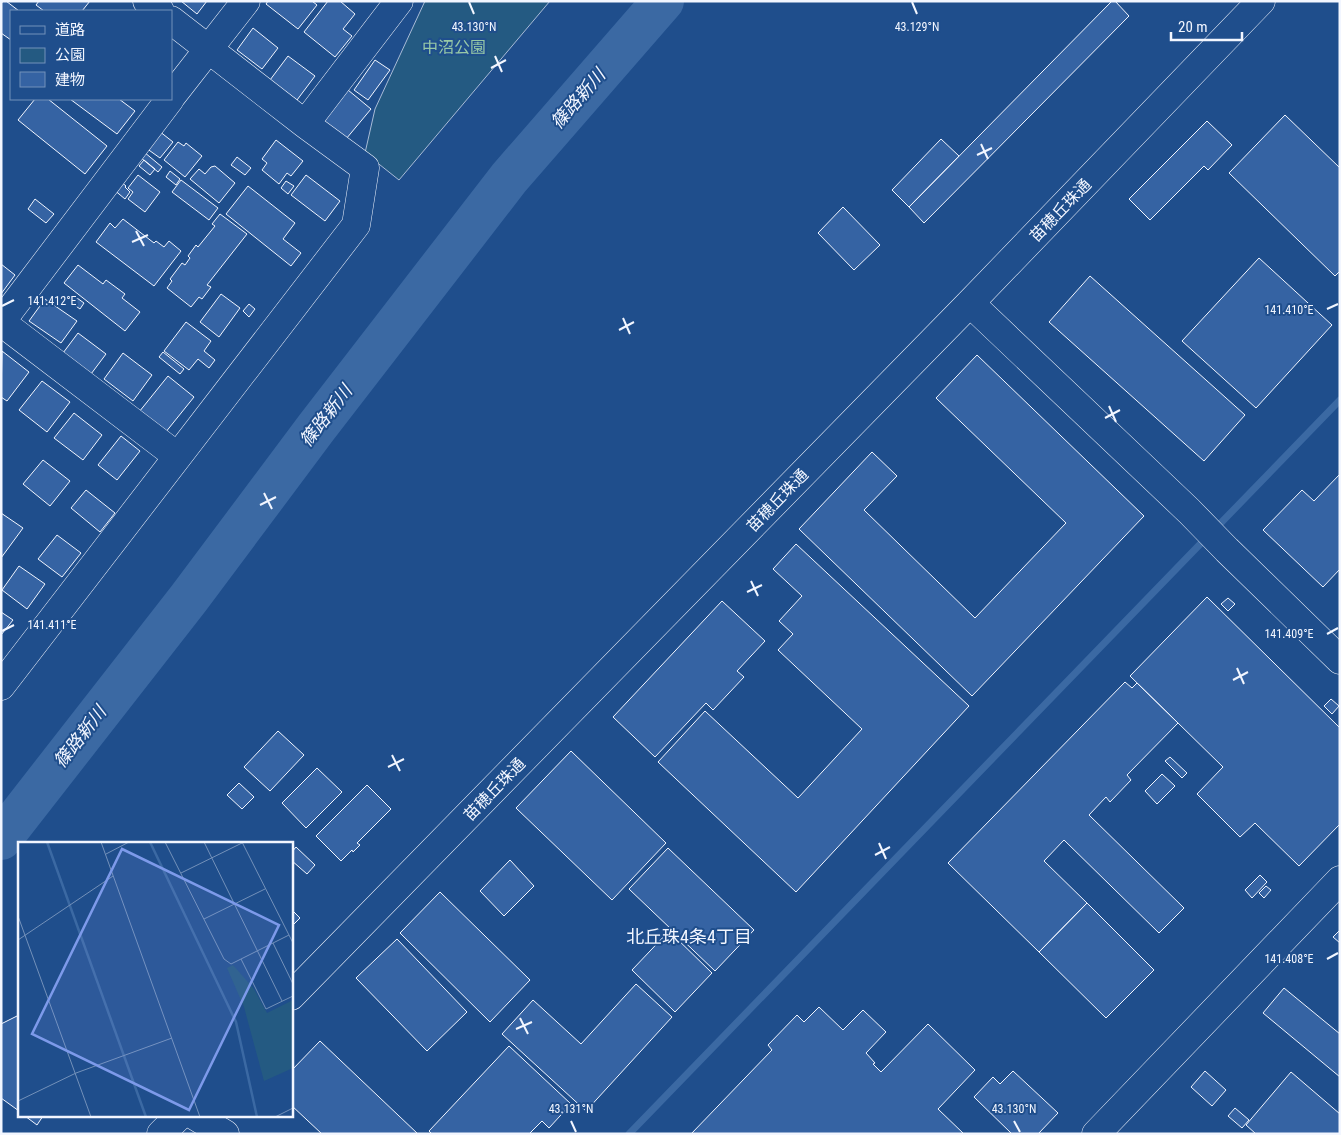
<svg xmlns="http://www.w3.org/2000/svg" width="1341" height="1135" font-family="'Roboto Condensed','Noto Sans JP',sans-serif">
<rect width="100%" height="100%" fill="#1f4e8c"/>
<path fill="#245a82" stroke="#a8bbd7" d="M425,1h125l-151,179 -34,-27 10,-44z"/>
<g fill="none" stroke-linecap="round" stroke-linejoin="round">
<path stroke="#3b69a3" stroke-width="7" d="M1215,529l125,-129
M629,1134l578,-597"/>
<path stroke="#3b69a3" stroke-width="42" d="M1,839l188,-241 127,-170 193,-250 154,-177"/>
</g>
<path fill="#3563a3" stroke="#f2f6ff" d="M3,1h3l13,10h-8v29l-10,-7v-29z
M39,1h51l-8,10h-38l-8,-6z
M181,1h26l-10,13z
M268,1h44l5,4 -19,24 -32,-25z
M328,1h12l15,13 -12,15 9,7 -17,21 -31,-25z
M1112,1h3l14,15 -205,207 -15,-16z
M253,28l25,20 -16,21 -25,-19z
M288,56l27,20 -18,24 -27,-20z
M375,60l15,10 -22,30 -14,-10z
M348,90l23,19 -25,30 -23,-18z
M35,99h13l59,47 -22,28 -67,-54z
M70,99h49l16,12 -18,23z
M1285,115l55,53v103l-5,5 -106,-103z
M1207,121l25,24 -24,25 -4,-4 -54,54 -21,-21z
M159,131l14,11 -13,16 -14,-10z
M941,139l18,17 -50,51 -17,-17z
M276,140l27,21 -12,15 -4,-3 -8,11 -17,-14 5,-7 -5,-4z
M178,142l6,4 2,-3 16,13 -17,21 -21,-17z
M144,152l18,15 -4,5 -18,-15z
M237,157l14,11 -6,7 -14,-10z
M144,160l11,9 -5,6 -11,-9z
M215,166l20,17 -16,20 -29,-24 9,-10 6,5 6,-7z
M170,171l10,8 -4,6 -10,-8z
M138,175l22,17 -15,20 -17,-13 5,-7 -5,-4z
M306,175l34,26 -15,20 -34,-26z
M181,180l37,28 -9,12 -37,-28z
M120,181l6,5 -1,1 5,5 -5,7 -12,-10z
M286,181l8,5 -6,8 -7,-6z
M248,186l47,37 -12,16 18,14 -10,13 -65,-52z
M35,199l19,15 -8,9 -18,-14z
M843,207l37,38 -26,25 -36,-37z
M220,214l27,20 -40,51 4,2 -9,12 -3,-2 -8,10 -24,-19 5,-7 -2,-2 12,-16 3,2 5,-7 -2,-2 8,-11 2,2 17,-21 -3,-2z
M123,219l31,24 2,-2 8,6 5,-6 12,10 -27,35 -58,-44 14,-19 5,5z
M1259,258l73,67 -76,83 -74,-67z
M1,264l14,11 -14,19z
M78,265l25,19 3,-4 19,14 -3,4 18,14 -15,19 -61,-48z
M1090,276l155,139 -41,46 -155,-139z
M221,294l19,14 -21,29 -19,-15z
M77,298l7,5 -4,6 -7,-5z
M45,299l32,22 -16,22 -32,-22z
M249,304l6,5 -6,8 -6,-6z
M186,322l25,19 -7,10 11,9 -6,8 -11,-9 -9,11 -25,-19z
M78,333l28,21 -15,20 -28,-21z
M2,351l27,21 -22,29 -6,-4z
M163,352l21,17 -4,5 -21,-17z
M123,353l29,22 -19,26 -29,-22z
M977,355l167,161 -172,180 -173,-167 73,-77 25,24 -33,34 111,108 91,-95 -130,-125z
M168,376l26,21 -29,36 -26,-21z
M42,381l28,21 -23,30 -28,-22z
M74,413l28,22 -19,25 -29,-22z
M121,436l19,15 -23,29 -19,-15z
M43,460l27,21 -20,25 -27,-22z
M1340,474v95l-17,18 -60,-57 39,-40 12,11z
M86,490l29,23 -15,19 -29,-24z
M1,513l22,15 -22,30z
M57,535l24,18 -19,24 -24,-18z
M796,544l173,162 -173,186 -138,-130 47,-51 93,87 64,-69 -84,-79 15,-16 -14,-13 23,-25 -29,-27z
M19,566l26,18 -18,25 -25,-19z
M1207,597l133,131v96l-41,42 -44,-43 -15,14 -43,-43 26,-27 -93,-91z
M1228,598l7,6 -7,7 -7,-7z
M722,601l43,40 -28,30 7,6 -31,33 -7,-7 -51,54 -42,-40z
M1,612l12,8 -12,15z
M1125,682l7,6 5,-5 41,40 -51,52 4,5 -21,22 -4,-5 -17,18 95,93 -25,25 -95,-93 -20,21 43,42 -48,49 -91,-89z
M1331,699l8,7 -7,8 -8,-8z
M278,731l26,24 -34,36 -26,-24z
M571,751l95,92 -54,57 -96,-92z
M1170,757l17,16 -5,5 -17,-17z
M317,768l25,24 -36,36 -24,-25z
M1162,774l13,12 -18,18 -12,-13z
M239,783l15,14 -12,12 -15,-14z
M367,785l24,24 -34,34 3,2 -7,7 -1,-2 -11,11 -25,-25z
M296,847l19,18 -8,9 -16,-14v-7z
M668,848l86,82 -39,41 -86,-82z
M510,860l24,26 -30,30 -24,-25z
M1260,875l7,7 -15,16 -7,-8z
M1266,886l5,4 -7,8 -5,-5z
M440,892l90,88 -40,42 -90,-89z
M1087,903l67,67 -48,48 -67,-66z
M291,909l9,9 -9,9z
M1340,930v13l-7,-6z
M669,931l43,42 -37,39 -43,-42z
M397,939l70,73 -40,39 -71,-73z
M636,984l36,33 -86,94 -84,-77 31,-34 48,44z
M1284,988l56,46v43l-77,-64z
M819,1007l24,23 20,-20 23,22 -20,21 9,10 -2,1 8,8 47,-48 47,46 -37,39 26,25h-273l81,-84 -4,-5 29,-30 7,7z
M19,1015v96l-18,-13v-74z
M320,1041l98,93h-96l-31,-29v-34z
M509,1046l62,58 -22,24 -7,-7 -13,13h-97l-3,-3z
M1013,1071l45,42 -20,21h-26l-38,-37 19,-20 7,7z
M1205,1071l21,19 -14,16 -21,-19z
M1291,1072l49,42v20h-84l-10,-9z
M1235,1108l14,12 -7,8 -14,-12z
M25,1116h18l-6,9z"/>
<g fill="none" stroke-linecap="round" stroke-linejoin="round">
<defs>
<path id="minor" d="M147,1l13,10
M171,97l75,-96
M305,124l94,-123
M970,303l219,208 38,39 113,110
M1,322l169,-223
M1,322l176,134
M1,686l355,-461 9,-57 -60,-44 -134,-104
M291,996l679,-693 291,-302
M195,1116l30,18
M161,1134l18,-18
M1096,1134l244,-254"/>
</defs>
<use href="#minor" stroke="#f2f6ff" stroke-width="29"/>
<use href="#minor" stroke="#1f4e8c" stroke-width="28"/>
</g>
<path fill="none" stroke="#f2f6ff" stroke-width="2" d="M469,2l5,12M912,2l5,12M495,56l7,16M491,68l15,-8M981,144l7,15M977,155l15,-7M136,231l8,15M132,242l16,-7M2,306l12,-6M1327,309l11,-5M623,318l7,16M619,330l15,-8M1109,406l7,16M1105,418l15,-8M264,493l8,16M260,505l16,-8M751,581l7,15M747,592l15,-7M2,631l12,-6M1327,634l11,-6M1237,668l7,16M1233,680l15,-8M392,755l8,16M388,767l16,-8M879,843l7,16M875,855l15,-8M1327,959l11,-6M520,1018l8,16M516,1029l16,-7M571,1121l5,11M1014,1121l6,11"/>
<g text-anchor="middle" stroke-width="4" stroke-linejoin="round" paint-order="stroke">
<g font-size="16" fill="#97c8a6" stroke="#1f4e8c">
<text x="454" y="53">中沼公園</text>
</g>
<g font-size="16" fill="#f2f6ff" stroke="#1f4e8c">
<text transform="translate(1060 210) rotate(-46)" y="6">苗穂丘珠通</text>
<text transform="translate(777 500) rotate(-46)" y="6">苗穂丘珠通</text>
<text transform="translate(494 789) rotate(-46)" y="6">苗穂丘珠通</text>
</g>
<g font-size="18" font-style="italic" fill="#f2f6ff" stroke="#1f4e8c">
<text transform="translate(578 99) rotate(-49)" y="6">篠路新川</text>
<text transform="translate(326 416) rotate(-52)" y="6">篠路新川</text>
<text transform="translate(80 737) rotate(-52)" y="6">篠路新川</text>
</g>
<g font-size="18" fill="#f2f6ff" stroke="#1f4e8c">
<text x="689" y="943">北丘珠4条4丁目</text>
</g>
</g>
<g transform="translate(18 842)">
<rect width="275" height="275" fill="#1f4e8c"/>
<path d="M215,123l21,24 13,24 26,-13v68l-29,13 -20,-74 -17,-39z" fill="#245a82"/>
<path fill="none" stroke="#3b69a3" stroke-width="2.5" d="M29,0l99,275M132,0l86,180 21,95"/>
<path fill="none" stroke="#7391ba" stroke-width="1" d="M83,0l99,275M147,0l59,117 7,5 58,-29M186,0l78,159M224,0l51,101M88,12l23,-12M163,31l61,-30M0,74l73,201M186,77l61,-30M0,98l95,-64M255,101l20,41M223,117l25,50 27,-13M0,259l58,-28 96,-35M257,275l18,-9"/>
<path fill="#7d9aea" fill-opacity="0.15" stroke="#7d9aea" stroke-width="2.5" d="M104,7l157,76 -90,185 -157,-76z"/>
<rect width="275" height="275" fill="none" stroke="#f2f6ff" stroke-width="2.5"/>
</g>
<g font-size="12" text-anchor="middle" fill="#f2f6ff" stroke="#1f4e8c" stroke-width="4" stroke-linejoin="round" paint-order="stroke">
<text x="474" y="31">43.130°N</text>
<text x="917" y="31">43.129°N</text>
<text x="52" y="305">141.412°E</text>
<text x="1289" y="314">141.410°E</text>
<text x="52" y="629">141.411°E</text>
<text x="1289" y="638">141.409°E</text>
<text x="1289" y="963">141.408°E</text>
<text x="571" y="1113">43.131°N</text>
<text x="1014" y="1113">43.130°N</text>
</g>
<rect width="1341" height="1135" fill="none" stroke="#f2f6ff" stroke-width="5"/>
<rect x="10" y="10" width="162" height="90" fill="#1f4e8c" stroke="#7391ba"/>
<rect x="20" y="26" width="25" height="8" fill="#1f4e8c" stroke="#7391ba"/>
<text x="55" y="35" font-size="15" fill="#f2f6ff">道路</text>
<rect x="20" y="48" width="25" height="15" fill="#245a82" stroke="#7391ba"/>
<text x="55" y="60" font-size="15" fill="#f2f6ff">公園</text>
<rect x="20" y="72" width="25" height="15" fill="#3563a3" stroke="#7391ba"/>
<text x="55" y="85" font-size="15" fill="#f2f6ff">建物</text>
<path d="M1171 32v8h71v-8" fill="none" stroke="#f2f6ff" stroke-width="2.5"/>
<text x="1178" y="32" font-size="15" fill="#f2f6ff" stroke="#1f4e8c" stroke-width="4" paint-order="stroke">20 m</text>
</svg>
